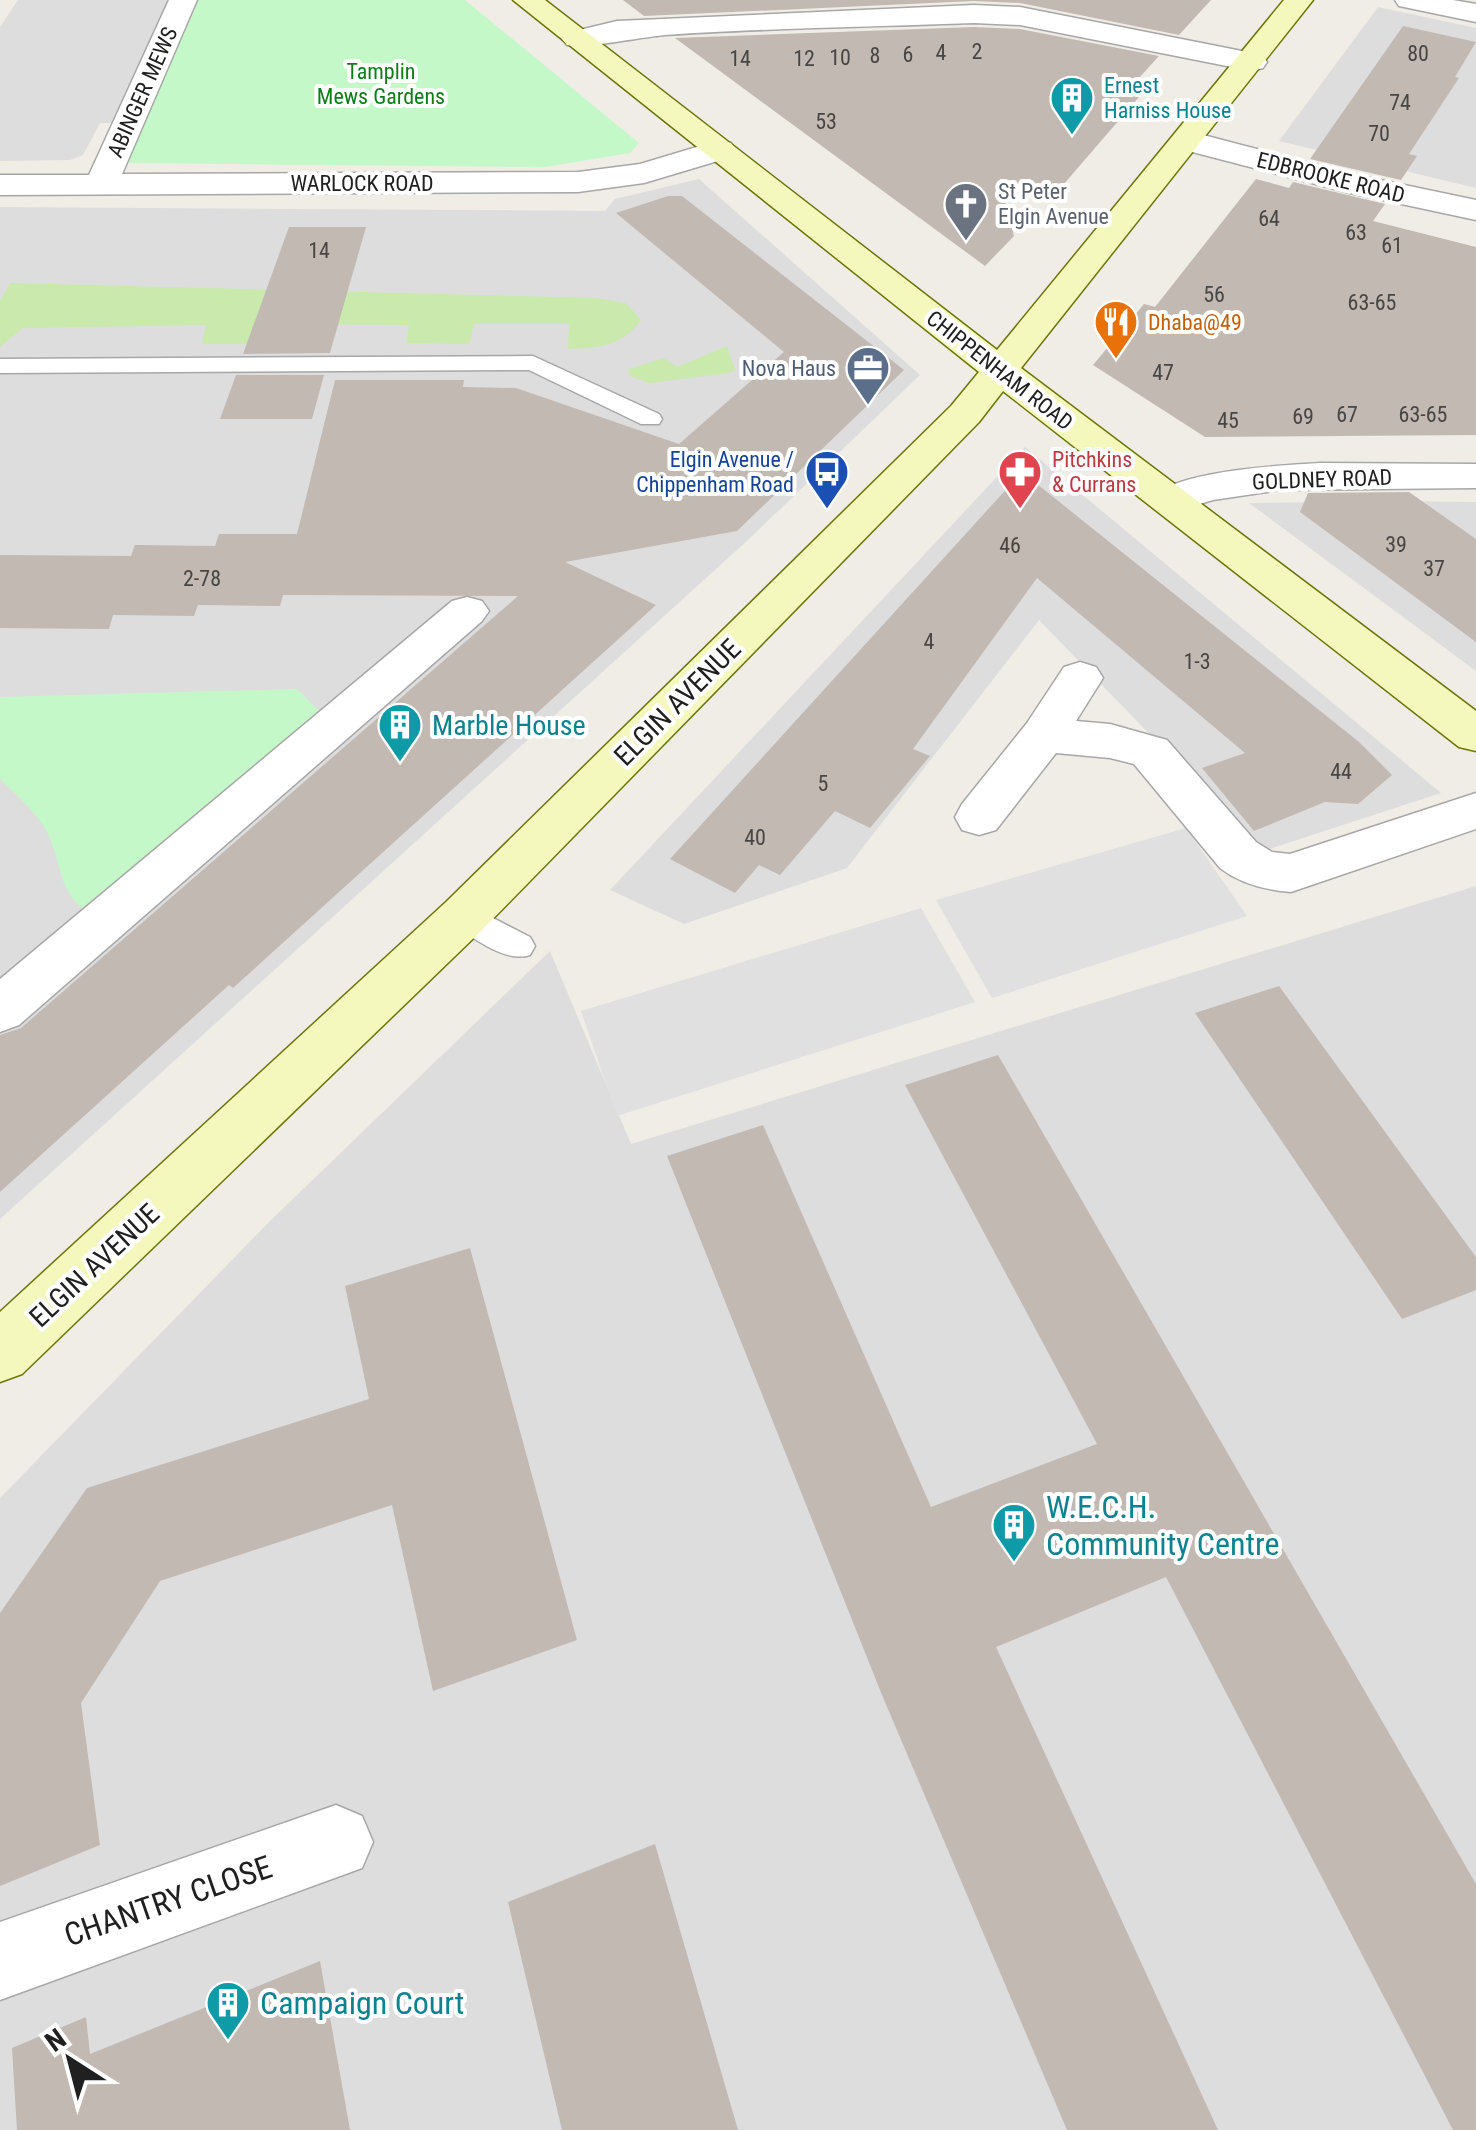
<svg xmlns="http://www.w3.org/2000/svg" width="1476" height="2130" font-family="'Roboto Condensed',sans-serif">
<rect width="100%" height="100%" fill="#f0ede6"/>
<path fill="#dedddd" d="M18,0h181l-60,123h-39l-17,32 -13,5 -70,1v-134z
M1378,7l98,21v160l-197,-47z
M699,179l221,196 -171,164 -749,680v-1012l605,4 10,-12z
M1025,447l416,346 -178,58 -224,-231 -192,248 -163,56 -74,-34z
M1389,501l87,1v169l-227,-168z
M1476,886v1244h-1476v-632l269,-276 281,-271 81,193z"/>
<path fill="#cae9ad" d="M10,283l587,15 29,5 15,17c-18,26 -42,28 -73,29l1,-25h-95l-5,20 -63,-1 3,-18 -149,-1 -6,20h-52l4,-19 -183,3 -23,19v-46z
M727,346l8,24 -7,3 -78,10 -20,-7 -1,-7 35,-11 13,9z"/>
<path fill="#c5f8c9" d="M199,0h266l174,143 -9,10 -85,14 -421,-4z
M297,689l33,33 -236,196c-39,-27 -29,-49 -47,-86 -11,-21 -31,-37 -47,-53v-82z"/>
<path fill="#e0e0e0" d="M1186,828l61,88 -255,82 -56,-98z
M921,908l54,94 -358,114 -36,-105z"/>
<path fill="#c1b9b2" d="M623,0h588l-32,35 -159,-32 -46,-2 -330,15z
M1403,26l73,16 -21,35 4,1 -50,76 8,2 -16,24 -91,-21z
M974,27l46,2 139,27 -31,34 11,7 -82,95 -57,-13 14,57 -29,30 -310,-228z
M1256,179l33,9 4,-6 92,22 -12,17 103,26v188l-271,2 -112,-72 51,-61 11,3z
M668,196h14l222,174 -167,161 -172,31 91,43 -423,383 -4,-3 -229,207v-157l21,-7 497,-432 -235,-1 -3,11 -82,-1 -4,11 -81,-1 -4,14 -109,-1v-73l131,1 4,-11 80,1 4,-12h78l38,-154h129l-1,7 53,1 163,56 105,-92 -168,-139z
M289,227h77l-36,126 -87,1z
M236,375h88l-12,44h-92z
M1022,472l337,270 33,33 -34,29 -33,-2 -71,29 -52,-63 43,-15 -208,-175 -124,171 17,7 -60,72 -35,-17 -55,64 -21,-10 -24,28 -65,-34z
M1409,492l67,47v103l-176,-130 8,-19z
M1279,986l197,271v33l-74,29 -207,-306z
M998,1055l478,829v246h-23l-287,-553 -170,70 222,483h-151l-185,-435 -215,-539 96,-31 168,382 166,-63 -192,-359z
M470,1248l107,392 -144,51 -41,-186 -232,76 -79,122 19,142 -100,41v-273l87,-125 282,-89 -24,-113z
M655,1844l83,286h-176l-54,-228z
M320,1961l30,169h-333l-5,-82 74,-31 4,37z"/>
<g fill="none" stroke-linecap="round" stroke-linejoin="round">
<defs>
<path id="lane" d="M533,356l126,58 3,5 -3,5h-18l-112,-54 -529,3v-14z
M464,903l66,34 5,9 -5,9c-26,8 -56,-18 -78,-30l-4,-9 4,-9z"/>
<path id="street" d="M169,0h28l-75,174 456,-2 62,-8 80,-24 11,3 5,7 -5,7 -87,26 -66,9 -578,3v-20h89z
M1395,0h58l23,4v18l-77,-16z
M974,5l46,2 232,46 11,3 4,6 -4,6 -11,3 -232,-46 -46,-2c-103,4 -206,5 -309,12 -23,2 -82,14 -98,10l-5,-6 5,-6 50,-12z
M1188,131l164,43 124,26v20l-126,-27 -173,-45 -5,-7 5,-7z
M1320,463l156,1v24l-196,2 -67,10 -43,13 -14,-4 -6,-9c19,-29 135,-35 170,-37z
M467,597l15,4 7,10 -7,10 -463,404 -19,7v-53l452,-378z
M1080,662l16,5 7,11 -27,43 34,3 57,16 89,102 16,10 18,2 186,-61v36l-185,63c-25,-2 -50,-8 -71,-24l-86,-104 -24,-6 -54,-5 -60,77 -17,5 -17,-5 -7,-13 7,-13 65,-81 37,-56z
M336,1805l26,11 11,26 -11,26 -362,132v-78z"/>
<path id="secondary" d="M513,0h32l452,350 287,-350h29l-292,368 455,343v40l-17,-4 -456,-356 -24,31 -497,508 -460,444 -22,8v-70l446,-410 505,-496 28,-34z"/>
</defs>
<use href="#lane" stroke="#a7a7a7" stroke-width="3"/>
<use href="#street" stroke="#a7a7a7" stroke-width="3"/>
<use href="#secondary" stroke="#6a7607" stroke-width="3"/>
<use href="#lane" fill="#fff" fill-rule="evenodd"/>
<use href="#street" fill="#fff" fill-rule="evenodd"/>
<use href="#secondary" fill="#f5f8bc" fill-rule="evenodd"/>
</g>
<defs>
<symbol id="building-pin" viewBox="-11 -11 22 30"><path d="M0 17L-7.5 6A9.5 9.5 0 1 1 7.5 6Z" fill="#0f9aa8" stroke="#fff"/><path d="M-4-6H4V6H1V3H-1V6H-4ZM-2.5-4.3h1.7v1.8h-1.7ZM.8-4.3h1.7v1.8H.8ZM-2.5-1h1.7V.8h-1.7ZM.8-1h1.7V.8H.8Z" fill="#fff"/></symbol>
<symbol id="church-pin" viewBox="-11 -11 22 30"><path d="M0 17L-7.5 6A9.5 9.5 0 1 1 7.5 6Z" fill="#6b7280" stroke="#fff"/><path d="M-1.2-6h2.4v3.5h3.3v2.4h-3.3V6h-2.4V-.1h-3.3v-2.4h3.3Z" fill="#fff"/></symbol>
<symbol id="restaurant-pin" viewBox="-11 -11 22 30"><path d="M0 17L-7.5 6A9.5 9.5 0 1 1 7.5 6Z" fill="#e8710a" stroke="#fff"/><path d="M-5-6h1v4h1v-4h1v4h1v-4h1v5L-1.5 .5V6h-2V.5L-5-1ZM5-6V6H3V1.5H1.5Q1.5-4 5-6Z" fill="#fff"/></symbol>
<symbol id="office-pin" viewBox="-11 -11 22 30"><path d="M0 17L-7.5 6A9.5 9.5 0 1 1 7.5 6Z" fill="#5c6f8a" stroke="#fff"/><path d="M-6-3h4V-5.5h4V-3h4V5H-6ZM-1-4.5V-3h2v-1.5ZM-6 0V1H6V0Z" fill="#fff"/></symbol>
<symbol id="bus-pin" viewBox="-11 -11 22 30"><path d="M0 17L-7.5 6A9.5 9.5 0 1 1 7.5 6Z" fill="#1a4fb4" stroke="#fff"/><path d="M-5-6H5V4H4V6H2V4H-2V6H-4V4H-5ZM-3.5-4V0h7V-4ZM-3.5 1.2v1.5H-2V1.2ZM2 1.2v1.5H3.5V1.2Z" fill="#fff"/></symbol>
<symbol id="pharmacy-pin" viewBox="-11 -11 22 30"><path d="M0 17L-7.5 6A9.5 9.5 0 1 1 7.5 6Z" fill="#e0444e" stroke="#fff"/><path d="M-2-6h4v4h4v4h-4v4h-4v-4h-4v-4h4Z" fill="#fff"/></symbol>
</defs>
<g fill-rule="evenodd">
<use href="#building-pin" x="1047" y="73" width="50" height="68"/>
<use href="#church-pin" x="941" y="179" width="50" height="68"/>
<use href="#restaurant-pin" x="1091" y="297" width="50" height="68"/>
<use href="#office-pin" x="843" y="343" width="50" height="68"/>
<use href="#bus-pin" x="802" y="447" width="50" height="68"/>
<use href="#pharmacy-pin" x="995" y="447" width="50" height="68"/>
<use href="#building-pin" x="375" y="700" width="50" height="68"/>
<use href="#building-pin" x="989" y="1500" width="50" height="68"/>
<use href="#building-pin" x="203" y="1978" width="50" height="68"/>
</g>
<g text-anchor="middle" stroke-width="8" stroke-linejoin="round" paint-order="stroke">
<g font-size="22" fill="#484644">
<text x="977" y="59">2</text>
<text x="941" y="60">4</text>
<text x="1418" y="61">80</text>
<text x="908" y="62">6</text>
<text x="875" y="63">8</text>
<text x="840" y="65">10</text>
<text x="740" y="66">14</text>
<text x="804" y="66">12</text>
<text x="1400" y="110">74</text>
<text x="826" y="129">53</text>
<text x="1379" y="141">70</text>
<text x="1269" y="226">64</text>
<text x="1356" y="240">63</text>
<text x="1392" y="253">61</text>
<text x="319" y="258">14</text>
<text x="1214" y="302">56</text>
<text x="1372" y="310">63-65</text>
<text x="1163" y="380">47</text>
<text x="1347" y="422">67</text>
<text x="1423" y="422">63-65</text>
<text x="1303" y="424">69</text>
<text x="1228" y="428">45</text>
<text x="1396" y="552">39</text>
<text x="1010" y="553">46</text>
<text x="1434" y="576">37</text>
<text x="202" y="586">2-78</text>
<text x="929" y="649">4</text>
<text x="1197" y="669">1-3</text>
<text x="1341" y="779">44</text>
<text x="823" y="791">5</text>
<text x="755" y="845">40</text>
</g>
<g font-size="22" fill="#0e7d18" stroke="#fff">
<text x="381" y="79">Tamplin<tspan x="381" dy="25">Mews Gardens</tspan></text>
</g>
<g font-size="22" fill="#0d838f" stroke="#fff" text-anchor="start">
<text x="1104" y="93">Ernest<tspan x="1104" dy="25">Harniss House</tspan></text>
</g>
<g font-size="22" fill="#202020" stroke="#fff">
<text transform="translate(142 92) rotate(-66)" y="8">ABINGER MEWS</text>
<text transform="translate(1331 177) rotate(14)" y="8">EDBROOKE ROAD</text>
<text x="362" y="191">WARLOCK ROAD</text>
<text transform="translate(1000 370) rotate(38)" y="8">CHIPPENHAM ROAD</text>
<text transform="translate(1322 479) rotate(-2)" y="8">GOLDNEY ROAD</text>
</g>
<g font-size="22" fill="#5b616d" stroke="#fff" text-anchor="start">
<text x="998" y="199">St Peter<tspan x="998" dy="25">Elgin Avenue</tspan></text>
</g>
<g font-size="22" fill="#c56008" stroke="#fff" text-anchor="start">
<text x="1148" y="330">Dhaba@49</text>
</g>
<g font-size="22" fill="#4e5e75" stroke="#fff" text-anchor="end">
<text x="836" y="376">Nova Haus</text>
</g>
<g font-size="22" fill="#164399" stroke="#fff" text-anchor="end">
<text x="794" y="467">Elgin Avenue /<tspan x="794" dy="25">Chippenham Road</tspan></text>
</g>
<g font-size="22" fill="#be3a42" stroke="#fff" text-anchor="start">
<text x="1052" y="467">Pitchkins<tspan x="1052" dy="25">&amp; Currans</tspan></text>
</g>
<g font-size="28" fill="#202020" stroke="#fff">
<text transform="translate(677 702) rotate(-45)" y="10">ELGIN AVENUE</text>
<text transform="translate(94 1265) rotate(-43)" y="10">ELGIN AVENUE</text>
</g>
<g font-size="28" fill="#0d838f" stroke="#fff" text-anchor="start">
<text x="432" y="735">Marble House</text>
</g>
<g font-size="32" fill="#0d838f" stroke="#fff" text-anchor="start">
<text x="1046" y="1518">W.E.C.H.<tspan x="1046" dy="37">Community Centre</tspan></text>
<text x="260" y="2014">Campaign Court</text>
</g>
<g font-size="32" fill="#202020" stroke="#fff">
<text transform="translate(168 1901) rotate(-19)" y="11">CHANTRY CLOSE</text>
</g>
</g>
<g transform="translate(70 2060) rotate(324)" stroke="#ffffff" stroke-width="8" paint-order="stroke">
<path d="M0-8L18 38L0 25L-18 38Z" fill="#202020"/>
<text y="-15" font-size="28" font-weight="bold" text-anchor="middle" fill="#202020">N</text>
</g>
</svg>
